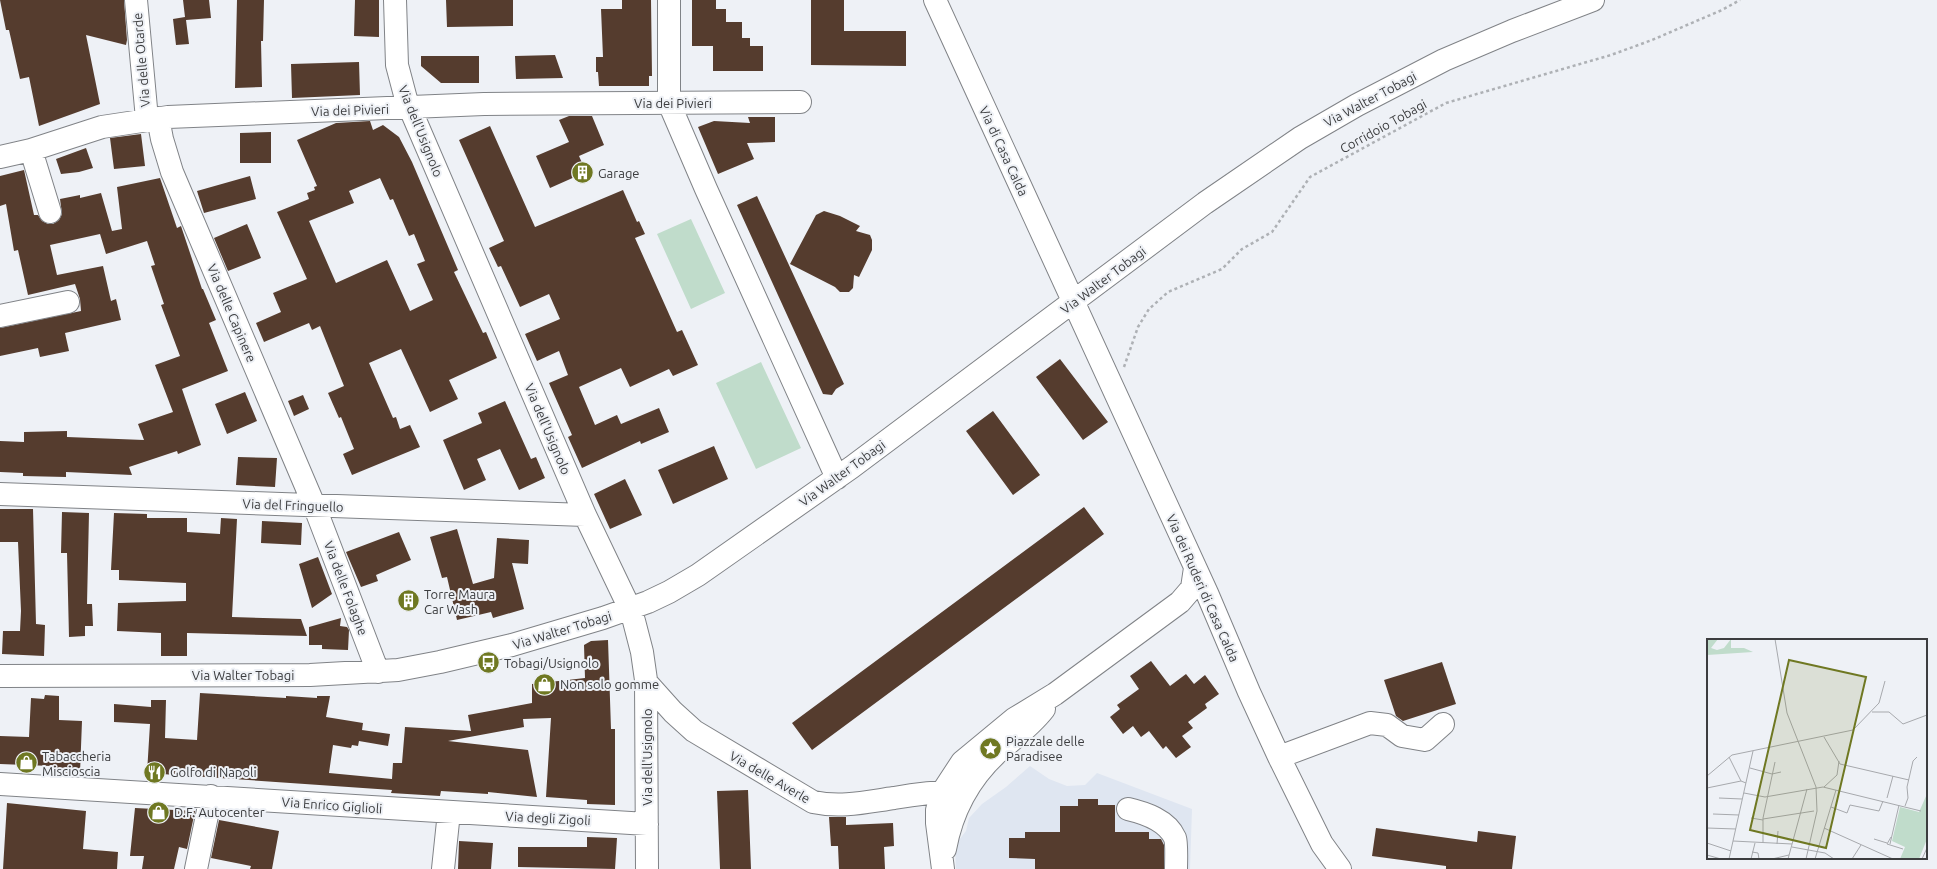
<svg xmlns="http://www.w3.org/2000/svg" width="1937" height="869" font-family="Ubuntu,sans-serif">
<rect width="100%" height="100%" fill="#eef1f6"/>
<path fill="#dfe6f1" d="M1030,766l19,13 18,7 18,-1 12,-12 95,36 -2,60h-234l-1,-24 11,-14 3,-13 13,-14 24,-17z"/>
<path fill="#c0dccb" d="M691,219l34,74 -34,16 -34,-75z
M761,362l40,86 -45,21 -40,-86z"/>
<path fill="#553c2e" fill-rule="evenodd" d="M0,0h124l3,40 -1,5 -40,-10 14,69 -61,22 -10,-49 -9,2 -11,-49h-3z
M183,0h26l2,18 -25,2 3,24 -13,1 -3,-26 12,-2z
M237,0h27l-1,41h-2l1,46 -27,1z
M355,0h24v37l-25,-1z
M446,0h67v26l-66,1z
M622,0h29l1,76h-3v10h-50l-1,-14h-2v-15h7l-2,-48h21z
M692,0h24v9h10v13h16v16h8v8h13v25h-50v-25h-21z
M811,0h33v31h62v35l-95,-1z
M555,55l8,23 -47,1 -1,-23z
M421,56h58v27h-38l-20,-17z
M359,62l1,33 -68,3 -1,-34z
M569,116h23l12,29 -25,11 7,16 -36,16 -14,-32 33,-14 -10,-22z
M748,117h27v25l-28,1 7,16 -36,15 -20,-47 16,-6 36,2z
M370,121l3,9 10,-5 16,12 13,25 46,108 -4,2 29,61 3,-1 11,26 -48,22 9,19 -28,13 -29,-63 -32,14 24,55 3,-1 4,12 10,-4 10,22 -68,28 -9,-21 11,-5 -13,-32 -2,1 -11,-25 16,-7 -24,-60 -8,4 -3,-7 -45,19 -8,-19 25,-11 -8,-19 34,-14 -30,-67 32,-13 -2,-6 8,-3 -1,-3 3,-1 -20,-46 39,-17zM380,178l10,22 3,-1 16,37 5,-2 11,27 -8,3 16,36 -23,11 -23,-51 -51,23 -27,-62 45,-18 -5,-12z
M490,126l45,101 88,-37 14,32 2,-1 6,13 -10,4 42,94 5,-2 16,35 -25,11 -4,-7 -39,18 -9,-19 -42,19 16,38 22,-10 4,9 38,-16 10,24 -28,12 -1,-3 -58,27 -14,-31 4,-2 -23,-52 19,-8 -9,-24 -22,10 -12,-27 35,-15 -11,-25 -29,13 -19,-41 -3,1 -9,-19 15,-7 -45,-101z
M271,132v31h-31v-30z
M141,134l4,32 -31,3 -4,-31z
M86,148l7,20 -14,4 -18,2 -5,-15z
M24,170l10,45h4l4,6 6,3h5l6,-4 3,-6 -2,-15 20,-4v3l21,-5 11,38 10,-2 -5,-42 43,-9 17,50 4,-2 21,63h1l13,31 -7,3 19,48 -46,18 19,56 -23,9 -1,-3 -48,16 3,8 -66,-3v5l-43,-1v-3l-23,-1v-31l24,1v-10l43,-1v6l77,3 -6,-16 35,-12 -18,-47 25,-9 -19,-51 3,-1 -13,-38 4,-1 -8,-24 -41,13 -6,-20 -50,11 7,30 46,-9 8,35 5,-2 5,21 -56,13 4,18 -29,6 -2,-9 -38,8v-28l81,-17 -1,-12 -5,-15 -47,11 -10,-45 -4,1 -8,-47 -6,2v-30z
M250,176l6,23 -52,14 -7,-22z
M757,196l87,188 -8,5 -4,6 -9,-1 -86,-189z
M824,211l16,5 20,10 -4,5 14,4 2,5v10l-13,27 -5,-2 -1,13 -4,4h-9l-5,-5 -45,-23 26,-49z
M247,224l14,34 -33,13 -14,-33z
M1060,359l48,63 -25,18 -47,-63z
M245,392l12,29 -30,13 -12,-30z
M303,395l6,14 -15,7 -6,-15z
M505,401l26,58 5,-2 9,21 -26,12 -19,-41 -23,10 9,21 -22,10 -21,-50 39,-17 -4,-10z
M993,411l47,64 -27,20 -47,-64z
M714,446l14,33 -55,25 -15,-34z
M238,457l39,1 -2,29 -39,-2z
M625,479l17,36 -32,14 -16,-35z
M1084,507l20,27 -292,216 -20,-27z
M0,509h33l3,115 9,1 -1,31 -42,-2 1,-23h17l1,-20 -3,-69h-18z
M62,512l27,1 -2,91h5l1,22h-8v10l-16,1 -2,-84h-6z
M114,513l33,1v4h40v14l33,2 1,-16 16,1 -5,98 69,2 6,17 -120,-3v23h-26v-23l-44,-2 1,-28 68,-2v-18l-67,-3v-10h-8z
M262,521l40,2 -1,22 -40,-2z
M457,529l16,55 21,-6 3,-40 32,2 -1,24 -16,-1 12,46 -31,9 -2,-6 -34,8 -10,-43 -5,1 -12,-41z
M399,532l12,28 -35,15 2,6 -17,6 -15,-35z
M318,557l14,37 -20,14 -13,-44z
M341,618l-1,8 7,1 2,3 -1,20 -26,-1v-4h-13v-18z
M608,640l3,89h4v76l-28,-1v-4l-41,-3 5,-79 -28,1 1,8 -76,14 80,9 9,47 -49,-5v2l-47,-3 -1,5 -49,-3 1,-3 -245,-17 3,-49 -36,-2v-18l37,3v-7h15l-1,38 32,2 3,-47 86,5v-2l31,2v-2h13l-4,21 37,6 -1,7 28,4 -2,12 -29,-5 -1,5 -6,-1 -1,3 -18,-3 -4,28 63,6 1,-16h9l3,-36 66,4 -3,-16 64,-12v-19l53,-6 -1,-33 7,-4z
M1151,661l19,25 16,-12 8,10 11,-9 14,19 -14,10 2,4 -19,14 5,6 -11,8 9,11 -15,11 -10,-12 -3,3 -14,-18 -8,6 -8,-11 -10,8 -13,-17 10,-8 -3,-4 22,-16 -9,-13z
M1442,662l14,42 -53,17 -7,-5 -12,-36z
M45,695l14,1v24l23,1 -2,52 -29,-1v-6l-51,-2v-28l29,1 2,-39 13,1z
M748,790l3,79h-31l-3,-78z
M1078,799h20v6h17v27h34v7h12l3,6v24h-129v-10l-26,-1v-20h16v-6h35v-26h18z
M7,803l79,8 -3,38 35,3 -1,17h-114z
M135,808l60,3 -8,38 -8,-2 -5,22h-32l2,-13h-14z
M829,817h17v8l47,-2 1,23 -10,1 1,22h-46l-1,-23h-7z
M219,820l60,11 -7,38h-22l1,-3 -40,-8z
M1376,828l101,14 1,-11 38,5 -4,33h-66v-3l-74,-10z
M587,837l30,1 -2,31 -97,-2v-20h69z
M459,841l34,2 -2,26h-33z"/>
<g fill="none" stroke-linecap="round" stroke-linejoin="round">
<defs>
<path id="minor" d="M136,0l11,119
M395,0l2,65 9,34 179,416 45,94 4,12 8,31 4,28 1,189
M669,0v103l37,86 131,289
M935,0l272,593 42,99 30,65 43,87 18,25
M158,118l4,21 10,33 142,333 64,167
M31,150l19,62
M0,157l31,-7 71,-23 66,-10 316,-13 316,-2
M0,316l68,-14
M0,494l585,21
M0,676l310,-1 88,-5 42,-8 72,-17 91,-27 45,-16 21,-10 29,-17 154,-108 353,-264 95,-65 57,-33 87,-45 68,-29 81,-31
M647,683l26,29 21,19 119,71c28,6 53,0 81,-4 23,-4 47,-7 71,-6
M1279,757l91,-34 17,2 15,11 23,4 18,-16
M0,784l647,40
M1128,809c17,4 39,11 47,29 2,6 1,24 1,31
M945,849c7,-38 24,-70 52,-96 16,-14 34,-27 47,-44
M196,869l15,-73
M443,869l6,-57
M943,869l-6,-46v-13l6,-19 19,-29 52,-43 41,-25 125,-92 12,-14 3,-20"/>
</defs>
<use href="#minor" stroke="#808387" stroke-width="24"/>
<path stroke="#aeb1b5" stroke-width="2.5" stroke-dasharray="3 3" stroke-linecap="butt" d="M1124,367l14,-40 11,-18 19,-17 54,-23 20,-20 30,-17 38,-55 136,-74 165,-48 41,-15 70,-30 18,-10"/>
<use href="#minor" stroke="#fff" stroke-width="22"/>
</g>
<defs>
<symbol id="building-disc" viewBox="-11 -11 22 22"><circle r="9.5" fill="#6f7822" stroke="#eef1f6"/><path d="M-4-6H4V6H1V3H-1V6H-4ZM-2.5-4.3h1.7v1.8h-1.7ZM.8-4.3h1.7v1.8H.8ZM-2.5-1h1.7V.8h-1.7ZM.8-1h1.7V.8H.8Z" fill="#fff"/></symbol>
<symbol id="bus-disc" viewBox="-11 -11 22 22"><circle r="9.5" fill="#6f7822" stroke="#eef1f6"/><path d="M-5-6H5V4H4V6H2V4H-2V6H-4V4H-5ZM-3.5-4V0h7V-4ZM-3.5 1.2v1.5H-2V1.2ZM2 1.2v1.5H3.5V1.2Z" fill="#fff"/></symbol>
<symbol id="shop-disc" viewBox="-11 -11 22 22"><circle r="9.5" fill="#6f7822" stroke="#eef1f6"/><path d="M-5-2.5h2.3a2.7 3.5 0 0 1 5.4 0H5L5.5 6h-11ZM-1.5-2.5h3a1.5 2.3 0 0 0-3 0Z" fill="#fff"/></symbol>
<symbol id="sight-disc" viewBox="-11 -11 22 22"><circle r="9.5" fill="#6f7822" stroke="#eef1f6"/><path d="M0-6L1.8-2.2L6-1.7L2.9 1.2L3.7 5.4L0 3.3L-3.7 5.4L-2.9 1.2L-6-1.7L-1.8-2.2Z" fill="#fff"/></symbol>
<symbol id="restaurant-disc" viewBox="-11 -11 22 22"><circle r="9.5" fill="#6f7822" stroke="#eef1f6"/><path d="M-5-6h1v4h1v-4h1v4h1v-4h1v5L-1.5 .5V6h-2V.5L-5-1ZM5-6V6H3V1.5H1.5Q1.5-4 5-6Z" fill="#fff"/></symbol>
</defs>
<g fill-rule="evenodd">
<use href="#building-disc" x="570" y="160" width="25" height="25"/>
<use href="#building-disc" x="396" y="588" width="25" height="25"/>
<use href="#bus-disc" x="476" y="650" width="25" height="25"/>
<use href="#shop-disc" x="532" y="672" width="25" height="25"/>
<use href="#sight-disc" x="978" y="736" width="25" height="25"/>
<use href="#shop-disc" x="14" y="750" width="25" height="25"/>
<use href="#restaurant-disc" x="142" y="760" width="25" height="25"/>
<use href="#shop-disc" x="146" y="800" width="25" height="25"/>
</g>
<g text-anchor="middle" stroke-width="4" stroke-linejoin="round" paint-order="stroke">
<g font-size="13" fill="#3c3d3f" stroke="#eef1f6">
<text transform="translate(141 60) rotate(-95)" y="5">Via delle Otarde</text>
<text transform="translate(1370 99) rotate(-28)" y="5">Via Walter Tobagi</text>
<text x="673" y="108">Via dei Pivieri</text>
<text transform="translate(350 110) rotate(-2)" y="5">Via dei Pivieri</text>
<text transform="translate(1383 126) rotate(-29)" y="5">Corridoio Tobagi</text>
<text transform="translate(421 131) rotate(68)" y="5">Via dell'Usignolo</text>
<text transform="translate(1004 151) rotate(65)" y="5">Via di Casa Calda</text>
<text transform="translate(1103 280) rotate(-37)" y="5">Via Walter Tobagi</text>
<text transform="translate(232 313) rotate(67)" y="5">Via delle Capinere</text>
<text transform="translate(548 429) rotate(67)" y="5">Via dell'Usignolo</text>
<text transform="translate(842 473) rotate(-36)" y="5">Via Walter Tobagi</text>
<text transform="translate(293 505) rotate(2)" y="5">Via del Fringuello</text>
<text transform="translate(346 588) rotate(69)" y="5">Via delle Folaghe</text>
<text transform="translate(1203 588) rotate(66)" y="5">Via dei Ruderi di Casa Calda</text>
<text transform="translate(562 630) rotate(-17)" y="5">Via Walter Tobagi</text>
<text x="243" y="680">Via Walter Tobagi</text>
<text transform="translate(647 757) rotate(-90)" y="5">Via dell'Usignolo</text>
<text transform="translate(770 777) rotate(30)" y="5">Via delle Averle</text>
<text transform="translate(332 805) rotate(4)" y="5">Via Enrico Giglioli</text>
<text transform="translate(548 818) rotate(3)" y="5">Via degli Zigoli</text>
</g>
<g font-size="13" fill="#3c3d3f" stroke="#eef1f6" text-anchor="start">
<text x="598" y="178">Garage</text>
<text x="424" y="599">Torre Maura<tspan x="424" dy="15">Car Wash</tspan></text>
<text x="504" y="668">Tobagi/Usignolo</text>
<text x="560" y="689">Non solo gomme</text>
<text x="1006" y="746">Piazzale delle<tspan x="1006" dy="15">Paradisee</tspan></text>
<text x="42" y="761">Tabaccheria<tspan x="42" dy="15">Miscioscia</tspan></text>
<text x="170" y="777">Golfo di Napoli</text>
<text x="174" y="817">D.F. Autocenter</text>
</g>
</g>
<g transform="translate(1707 639)">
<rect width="220" height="220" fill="#eef1f6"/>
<path d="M0,0h11l-7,9 6,2 7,-2 7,-9v9h13l9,4 -46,3zM220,155v45l-8,20h-19l5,-12 -13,-6 8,-34 19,5z" fill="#c0dccb"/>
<path fill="none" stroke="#a7a9ad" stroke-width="1" d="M68,0l12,74 29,74 1,24 -11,48M165,73h17l14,12 24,-9M117,98l16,27 69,16M22,118l12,24M43,129l22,6 9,-2M0,137l25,-21 121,-25 26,-27 6,-22M117,148l13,-12 2,-14M0,149l34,-7 5,2M37,154l21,4 58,-10 98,24M12,159l23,1M180,159l6,-22M198,167l3,-8 -1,-11 6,-26 4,-4M124,168l16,6 3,-8 29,6 4,-10M6,175l26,1M44,179l12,2M56,180l51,-8M0,189l29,1M117,189l69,31M184,198l-4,7 16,5M167,200l13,4M26,202l59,3M0,204l24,8M56,204v-25l12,-56M70,205l1,-13M183,205l9,-39M85,208l33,6 9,6M45,213l6,1 1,6M0,216l14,4M22,220l24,-108M44,220l4,-16M65,220l17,-4M81,220l19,-70M108,220l21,-69M145,220l9,-14M215,220l5,-11"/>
<path fill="#6f7822" fill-opacity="0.15" stroke="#6f7822" stroke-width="2" d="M82,21l77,17 -40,171 -76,-18z"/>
<rect width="220" height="220" fill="none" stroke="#3c3d3f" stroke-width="2"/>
</g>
</svg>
